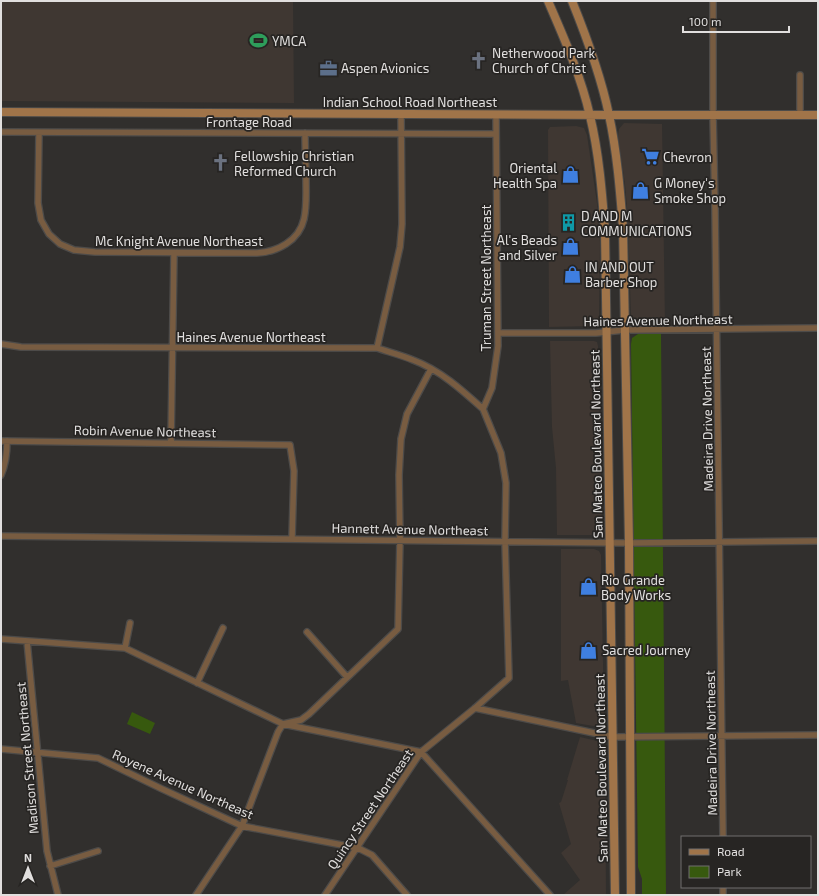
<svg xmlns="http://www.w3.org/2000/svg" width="819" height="896" font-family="'Exo 2',sans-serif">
<rect width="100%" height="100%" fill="#312f2d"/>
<path fill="#3f3732" d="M1,1h292l1,102 -293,-2z
M624,123l38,1 3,200h-28l-3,-2 -3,-4 -3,-99 -3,-35 -7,-48 1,-7z
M576,126l8,2 3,7 11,75 2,33 -1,80 -3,3h-3l-44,1 -1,-197 2,-3z
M550,341h44l3,1 1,4 4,182 -2,5 -3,2h-40l-1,-67 -4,-41z
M561,549h33l5,2 2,4 3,163 -1,5 -4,4 -23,-4 -8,-43 -7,1z
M580,737l22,5 3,3 1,150h-43l17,-15 -19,-27 10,-9 -12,-41 2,-1 7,-22h-1z"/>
<path fill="#37590e" d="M638,334h23l5,561h-24v-16l-4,-12 -7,-523 1,-6z
M132,712l23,11 -5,11 -23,-10z"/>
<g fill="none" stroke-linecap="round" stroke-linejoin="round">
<defs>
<path id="street" d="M713,1v114l2,93 8,629
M800,115v-40
M1,132l495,2
M39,133l-1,70 3,17 8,14 11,10 14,6 21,2 162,1c20,-1 42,-12 47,-34 3,-13 2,-26 2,-40 0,-15 -1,-30 -1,-46
M498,333h98l28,-3 194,-2
M1,344l20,3 356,1c12,4 24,7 36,12 27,10 49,30 70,49
M377,348l23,-101 2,-23 -1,-110
M1,441l289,4 4,26 -2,67
M171,442l3,-189
M1,475c5,-11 6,-22 6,-34
M1,536l628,7 189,-2
M307,632l40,45
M1,639l124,9 158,76 138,28 129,143
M27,641l20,210 11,44
M125,648l5,-25
M197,683l26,-55
M475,708l138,29 205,-2
M1,749l97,9 62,30 82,38 116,22 14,7 35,40
M50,866l48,-15
M723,887v8
M196,895l46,-69 36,-94 5,-8 18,-4 8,-6 89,-85 2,-89 -1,-65 2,-36 6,-25 24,-45
M325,895l96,-143 54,-44 34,-30 -4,-137 1,-58 -5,-30 -18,-44 9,-21 6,-42 -2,-232"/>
<path id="secondary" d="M548,1c16,37 33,75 42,115 9,37 12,76 15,115l10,664
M572,1c15,37 29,75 37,114 8,37 11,75 14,113l6,315 2,352
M1,112l608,3h209"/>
</defs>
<use href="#street" stroke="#4d4b49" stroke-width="8"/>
<use href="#secondary" stroke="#4d4b49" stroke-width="10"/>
<use href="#street" stroke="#785c41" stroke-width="5.5"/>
<use href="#secondary" stroke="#a07449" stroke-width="8"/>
</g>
<defs>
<symbol id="stadium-bare" viewBox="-9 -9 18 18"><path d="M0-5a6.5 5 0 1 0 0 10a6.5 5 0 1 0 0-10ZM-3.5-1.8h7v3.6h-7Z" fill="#2e9e5b" stroke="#272523" stroke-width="2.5" paint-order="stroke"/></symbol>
<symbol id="church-bare" viewBox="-9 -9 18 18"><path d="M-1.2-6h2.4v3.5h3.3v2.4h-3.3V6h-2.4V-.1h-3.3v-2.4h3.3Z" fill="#6b7280" stroke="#272523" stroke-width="2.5" paint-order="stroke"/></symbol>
<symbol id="office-bare" viewBox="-9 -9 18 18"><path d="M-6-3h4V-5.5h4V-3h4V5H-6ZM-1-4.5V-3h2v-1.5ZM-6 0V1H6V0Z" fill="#5c6f8a" stroke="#272523" stroke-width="2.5" paint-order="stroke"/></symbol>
<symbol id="supermarket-bare" viewBox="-9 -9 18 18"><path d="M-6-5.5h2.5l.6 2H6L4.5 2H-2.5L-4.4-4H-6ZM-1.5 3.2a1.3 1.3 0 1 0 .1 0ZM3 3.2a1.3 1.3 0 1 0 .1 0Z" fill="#3f7fe0" stroke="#272523" stroke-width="2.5" paint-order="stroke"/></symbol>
<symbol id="shop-bare" viewBox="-9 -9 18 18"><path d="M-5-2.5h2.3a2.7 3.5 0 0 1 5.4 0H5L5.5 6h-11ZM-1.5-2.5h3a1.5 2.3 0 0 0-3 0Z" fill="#3f7fe0" stroke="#272523" stroke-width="2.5" paint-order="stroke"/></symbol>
<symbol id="building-bare" viewBox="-9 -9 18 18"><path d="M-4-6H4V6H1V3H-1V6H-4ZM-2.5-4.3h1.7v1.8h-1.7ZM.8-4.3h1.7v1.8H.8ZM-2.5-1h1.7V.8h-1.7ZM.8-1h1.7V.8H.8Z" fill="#0f9aa8" stroke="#272523" stroke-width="2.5" paint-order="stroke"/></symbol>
</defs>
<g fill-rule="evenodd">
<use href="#stadium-bare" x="246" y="28" width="25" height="25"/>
<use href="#church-bare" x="466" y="48" width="25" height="25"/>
<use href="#office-bare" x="316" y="56" width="25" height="25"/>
<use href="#supermarket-bare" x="638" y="144" width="25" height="25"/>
<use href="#church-bare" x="208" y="150" width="25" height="25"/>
<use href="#shop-bare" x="558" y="162" width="25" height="25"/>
<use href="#shop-bare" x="628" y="178" width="25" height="25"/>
<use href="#building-bare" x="556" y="210" width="25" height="25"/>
<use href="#shop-bare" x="558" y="234" width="25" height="25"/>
<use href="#shop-bare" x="560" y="262" width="25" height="25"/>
<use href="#shop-bare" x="576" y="574" width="25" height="25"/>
<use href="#shop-bare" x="576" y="638" width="25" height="25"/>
</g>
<g text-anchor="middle" stroke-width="3.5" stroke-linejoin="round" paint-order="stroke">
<g font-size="13" fill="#e1dfde" stroke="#272523" text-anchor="start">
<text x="272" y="46">YMCA</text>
<text x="492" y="58">Netherwood Park<tspan x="492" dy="15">Church of Christ</tspan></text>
<text x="341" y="73">Aspen Avionics</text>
<text x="234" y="161">Fellowship Christian<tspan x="234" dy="15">Reformed Church</tspan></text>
<text x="663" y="162">Chevron</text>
<text x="557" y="173" text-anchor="end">Oriental<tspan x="557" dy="15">Health Spa</tspan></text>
<text x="654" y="188">G Money's<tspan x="654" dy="15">Smoke Shop</tspan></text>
<text x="581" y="221">D AND M<tspan x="581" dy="15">COMMUNICATIONS</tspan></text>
<text x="557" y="245" text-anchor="end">Al's Beads<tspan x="557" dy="15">and Silver</tspan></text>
<text x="585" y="272">IN AND OUT<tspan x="585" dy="15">Barber Shop</tspan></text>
<text x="601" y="585">Rio Grande<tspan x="601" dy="15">Body Works</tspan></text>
<text x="602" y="655">Sacred Journey</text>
</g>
<g font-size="13" fill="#e1dfde" stroke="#272523">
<text x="410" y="107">Indian School Road Northeast</text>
<text x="249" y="127">Frontage Road</text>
<text x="179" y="246">Mc Knight Avenue Northeast</text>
<text transform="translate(486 278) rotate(-90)" y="5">Truman Street Northeast</text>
<text transform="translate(658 320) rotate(-1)" y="5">Haines Avenue Northeast</text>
<text x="251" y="342">Haines Avenue Northeast</text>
<text transform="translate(707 419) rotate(-91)" y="5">Madeira Drive Northeast</text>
<text transform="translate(145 431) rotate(1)" y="5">Robin Avenue Northeast</text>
<text transform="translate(596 444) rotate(-91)" y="5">San Mateo Boulevard Northeast</text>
<text transform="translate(410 529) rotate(1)" y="5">Hannett Avenue Northeast</text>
<text transform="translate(711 743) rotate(-91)" y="5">Madeira Drive Northeast</text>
<text transform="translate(27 758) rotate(-95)" y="5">Madison Street Northeast</text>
<text transform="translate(601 768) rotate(-91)" y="5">San Mateo Boulevard Northeast</text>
<text transform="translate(183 784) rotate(24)" y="5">Royene Avenue Northeast</text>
<text transform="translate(370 809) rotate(-56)" y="5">Quincy Street Northeast</text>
</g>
</g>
<rect width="819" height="896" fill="none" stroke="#e1dfde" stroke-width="4"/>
<rect x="681" y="836" width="130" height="52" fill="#272523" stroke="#716f6e"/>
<rect x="689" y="849" width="20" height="6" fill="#a07449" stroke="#716f6e"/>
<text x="717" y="856" font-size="12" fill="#e1dfde">Road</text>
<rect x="689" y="866" width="20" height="12" fill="#37590e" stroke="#716f6e"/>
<text x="717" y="876" font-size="12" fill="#e1dfde">Park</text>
<g transform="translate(28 868)" stroke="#272523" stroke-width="3" paint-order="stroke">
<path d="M0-3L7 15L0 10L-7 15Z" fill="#e1dfde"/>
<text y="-6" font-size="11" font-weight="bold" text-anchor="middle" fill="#e1dfde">N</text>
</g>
<path d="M683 26v6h106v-6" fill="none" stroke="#e1dfde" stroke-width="2"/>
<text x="689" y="26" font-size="12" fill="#e1dfde" stroke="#272523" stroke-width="3" paint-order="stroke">100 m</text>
</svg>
